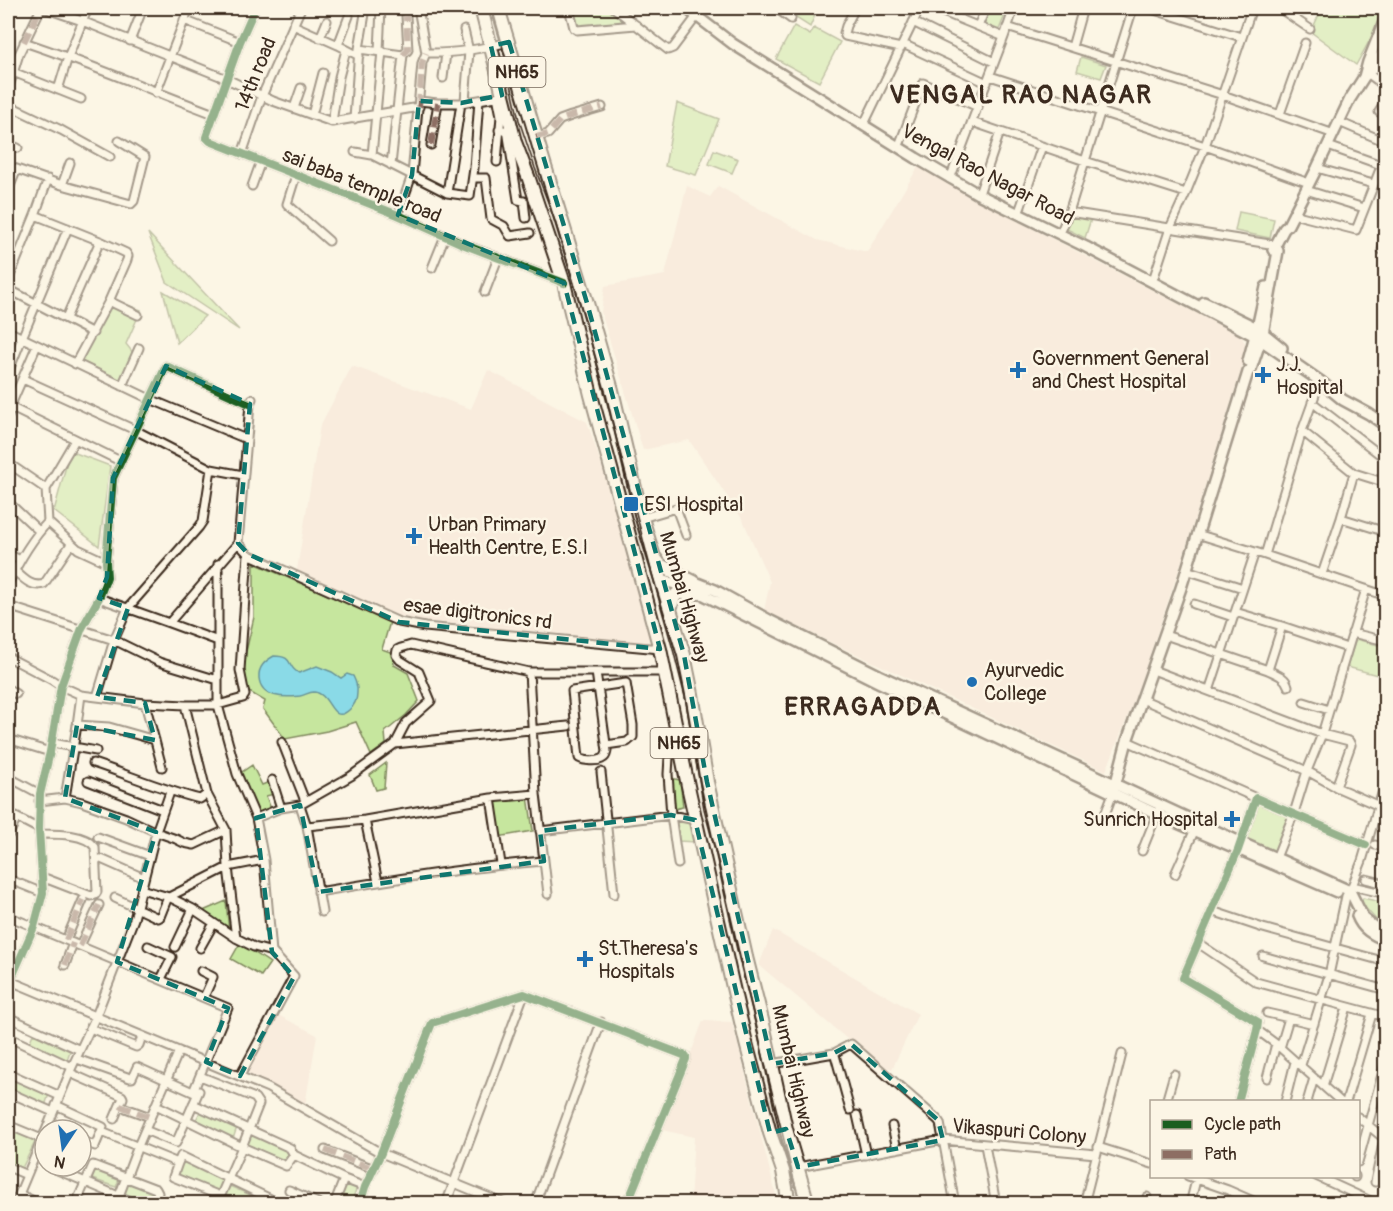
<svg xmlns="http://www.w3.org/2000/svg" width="1393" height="1211" font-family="Pangolin,sans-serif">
<rect width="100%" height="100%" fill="#fcf5e5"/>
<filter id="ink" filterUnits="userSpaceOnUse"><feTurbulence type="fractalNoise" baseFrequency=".0167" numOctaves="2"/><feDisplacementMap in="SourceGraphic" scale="12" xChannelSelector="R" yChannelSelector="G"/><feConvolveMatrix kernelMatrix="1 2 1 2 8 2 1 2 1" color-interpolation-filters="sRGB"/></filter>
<g filter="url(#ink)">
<path fill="#f6e0d2" d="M918,167l88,48 235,121 7,12 -67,215 -46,135 -29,73 -342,-160 6,-29 -27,-62 -54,-80 -46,10 -42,-138 4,-26 60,-11 22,-89 23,11 8,-11 99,54 50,12z
M352,366l119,43 17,-39 99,52 47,139 19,84 -252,-26 -104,-49 23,-144z
M773,930l145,84 -26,55 -15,-5 -118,-99z
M278,1015l39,20 -12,70 -59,-32z
M703,1021l29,1 46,181h-88l4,-66 -32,-7z"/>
<path fill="#c6e69e" stroke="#80885e" stroke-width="1.5" d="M573,8h39l20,15 -53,4z
M797,8h21l-8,19 -17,-11z
M990,8h18l-10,24 -16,-5z
M1322,8h62l-7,19 -21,38 -45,-33z
M794,26l16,9 4,-7 26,14 -21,40 -43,-23z
M1081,57l25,8 -5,13 -24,-7z
M677,103l42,16 -23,56 -31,-9z
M714,150l24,9 -6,14 -23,-9z
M1239,212l35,7 -4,19 -35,-7z
M1070,215l21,4 -6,19 -20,-10z
M148,233l91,97 -72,-48z
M163,291l42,25 -28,27z
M110,299l31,11 -15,34 8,10 -14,26 -43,-21z
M70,451l40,15 -11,80 -45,-35z
M254,563l136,59 -8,27 11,4 1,12 14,8 11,28 -13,14 -21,17 1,12 -15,11 -15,-33 -29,9 -42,8 -22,-30 2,-8 -19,-11 -4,-21 12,-52z
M1356,639l29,8v30l-38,-10z
M386,763l-2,25 -8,2 -6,-15z
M252,765l10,20 7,-3 5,12 -8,2 5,13 -12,6 -20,-41z
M670,778l10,2 3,27 -9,2z
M528,796l5,35 -35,6 -5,-35z
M1256,799l37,15 -17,41 -34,-16z
M675,819l18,3 3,20 -18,-1z
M1363,898l22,5v23l-5,-2 -19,-21z
M226,901l3,30 -26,-20z
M240,943l30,20 -9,13 -30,-17z
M33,1034l37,17 -4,12 -38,-17z
M12,1078l37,16 -4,12 -37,-16v-3z
M201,1110l36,17 -4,12 -38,-17z
M8,1126l29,12 -16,32 -13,-5z
M250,1134l39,17 -4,12 -40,-17z
M183,1160l42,20 -7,14 -41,-18z
M94,1167l26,10 -4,10 -27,-9z
M343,1181l14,6 -6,16 -15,1z
M129,1182l26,11 -4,10 -27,-10z
M227,1185l42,18h-25l-21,-8z"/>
<path fill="#8adae7" stroke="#6a9497" stroke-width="1.5" d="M274,656c21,0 12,11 25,17l18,-7 15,6 9,6 6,-4 6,2c3,6 5,11 4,17 0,6 -3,13 -8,17 -18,16 -18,-17 -35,-18 -5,0 -9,3 -14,4 -16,2 -39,2 -41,-18 -1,-11 6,-17 15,-22z"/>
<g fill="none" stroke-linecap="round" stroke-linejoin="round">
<defs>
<path id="minor" d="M44,8l38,13 145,58 46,22 59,21 87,-15
M255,8l-15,34 -34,95 4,4 188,74 67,30 99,38
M418,8l8,45
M569,8l5,20 3,2 59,-5
M614,8l54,42 5,-2 27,-36
M776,8l15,11
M855,8l-9,18 -2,7 1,3 56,12
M933,8l71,29
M1148,8l93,29
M1279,8l31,21
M184,20l56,22
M913,22l81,40
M293,25l45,20 21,11
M978,26l8,-18
M1007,27l216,68 111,39
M464,30l5,21 -4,50
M320,38l7,-17
M130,41l13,-33
M24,42c64,21 126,48 190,72
M903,44l84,39
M338,45l11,-29
M1072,47l11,-39
M359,49l44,6
M379,51l2,-43
M426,53c29,1 55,-4 83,-11
M13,72l68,27
M1366,72l20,15
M990,76l215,70 104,37
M443,78l3,-25
M923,83l55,24
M8,90l11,-36 22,-46
M58,90l10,-33 20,-49
M156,93l33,-85
M497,96l4,20 -4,46
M419,101l19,2h23l41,-7
M8,105l53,25 49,27
M294,108l7,-20
M1379,112l7,-11
M1280,114l25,-71
M312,115l11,-42
M354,119l5,-70 7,-41
M332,122l7,-45 7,-27
M865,122l55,-114
M972,122l113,39 101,32
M1339,122l47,20
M499,130h8l11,70 6,1 2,17
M536,137l12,-3 12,-14 11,-4 31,-9
M900,143l20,-52
M8,144l10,4
M431,145l7,-42
M1328,146l53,19
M355,152l17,3 75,38 23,3 4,-28 5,-68
M242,154l20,-58 39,-88
M372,155l10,-104
M391,165l12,-110 5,-5 -2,-34
M8,166l54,19 69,19 3,-3 11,-44 -26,-16
M1317,168l56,16
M296,175l-9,29 42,37
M473,178h13l5,41 13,7 6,10 20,-3
M48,179l-13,36 65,26 26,12 2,3 -1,4 -18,41 -34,63
M950,179l54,-142 10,-29
M62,185l8,-22
M252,186l9,-25
M1306,190l58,18
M8,191l9,-22
M980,191l20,-59
M447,193l14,-90
M1020,209l22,-63
M1069,212l64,-204
M1293,214l63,16 30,-76
M398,215l14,-40 10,-112 4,-10
M1062,229l7,-17 207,33
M1382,250l4,-13
M432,268l13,-32
M1154,277l16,-49 16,-35 19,-47 47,-138
M8,281l27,-66
M8,289l85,44
M485,292l13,-34
M109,301l29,14
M66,318l34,-77
M8,331l142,68 96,40
M22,338l46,-110
M37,345l-27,62 110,54
M8,373l14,-35
M23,379l112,51 76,39 32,6
M122,386l17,-38
M1312,402l66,51 8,3
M8,416l2,-9
M1302,431l52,42 32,10
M8,460l3,5 35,24 2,33c-17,18 -29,39 -40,62
M46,489l29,-49
M8,502l31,29
M642,518l34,-10 10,27
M1341,518l45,14
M48,522l30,27 28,13
M1197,534l68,21 121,41
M238,543l10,11 151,68 26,5 235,22
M8,554l12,6
M1265,555l37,-124 18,-50
M218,564v141l19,69 19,44 8,42 8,92
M14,570c9,8 17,18 30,14l27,-40
M1186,570l57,18
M1322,574l19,-56 13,-45
M99,598l70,25 69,-80 12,-139 2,-5
M1194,604l39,13
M8,606l106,34 45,22 59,18
M1235,612l47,14 -14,44
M169,623l49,18
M1282,626l65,22
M1352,633l34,8
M1165,635l103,35c8,4 18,7 20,16
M8,657l44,23 9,6 20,9 64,8 40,2h33l25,-7 2,-3 -5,-25 8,-116
M1153,670l169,64 27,7 2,4 -15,42
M529,672l7,122 12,100
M596,672l11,79c-1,3 0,6 -5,8 -6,3 -18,2 -23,-1l-7,-67 54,-8 7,42v12l-6,5 -21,3
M8,689l8,5
M1209,691l46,-139
M97,697l17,-57 14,-32 71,-81 4,-6 8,-52
M1142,699l165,72 29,16 43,19
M1304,702l25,8
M145,703l17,64
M185,705l22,89 19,36 2,37 5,42
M77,725l32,2 46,13
M8,739l42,13
M1127,741l129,57
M282,742l23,59
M52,743l44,8
M395,744l11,-21 25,-22 -12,-29 -19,-12 -4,-5 1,-5 4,-2 10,-3 118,27h136
M93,763c36,12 70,27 107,36l7,-5
M601,772l13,122
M8,777l32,17
M272,780l9,28
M88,781l75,29
M65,798l12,-73 4,-30
M491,798l10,66
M39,801l26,-3 17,4 44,16 30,14 20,7 8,4 10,2 32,-15
M300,805l7,21 15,86
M8,813l31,16
M1104,817l9,-24
M256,818l25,-10 19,-3 51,-29 44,-32 173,-18
M365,820l13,62
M307,826l58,-6 126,-22 45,-4
M540,831l131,-16 24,5
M39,834c16,0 46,-1 56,13l2,45 -2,3 -4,1 -49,-19
M8,836l9,-18
M98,837l52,19
M1375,845l11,3
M1142,851l16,-40
M1276,858l18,-45 13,-42 15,-37 44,-145
M101,859l43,19
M678,864l-7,-49 -3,-41 1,-17 4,-4 7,-5
M1175,874l21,-47
M8,879l35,14
M1366,879l20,5
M1352,886l34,8
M141,889l28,8 24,12 43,29 18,9 18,5 22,24 -54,100
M318,892c75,-13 150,-25 226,-31
M169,897l59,-30 36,-7
M115,898l43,20 2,-1 8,-20
M1212,911l51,17 123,34
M233,914l3,24
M8,916l220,92 -35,84
M66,940l17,-40
M1198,943l58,39 130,35
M80,946l19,-41
M148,946l24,11 -11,22
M175,947l18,-38
M200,948l14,-25
M1263,956l123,34
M65,965l8,-22
M201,971l12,6 -9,20
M8,980l260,108 113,65 124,51
M8,986l26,-59 9,-34 -4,-64 1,-35 10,-42 11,-66 21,-58 17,-30 8,-21 -1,-15 7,-84 53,-112 84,38
M1267,1013l22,5
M8,1017l72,33
M90,1028l46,19 3,-2 3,-9
M1257,1030l19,14 65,58
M8,1037l64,30
M1280,1048l9,-30 25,6
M834,1053l17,-9 87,76 2,3 15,81
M77,1059l53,19h2l5,-11 60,27
M772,1064l62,-11 1,2 15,55
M1301,1065l28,-90 17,-79 4,-5 12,-30 24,-81
M8,1073l52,23
M70,1073l52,23 1,2 -9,21
M200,1076l55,22 4,6 -17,43 -25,57
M1267,1078l9,-34
M1323,1086l24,-79
M8,1092l45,20
M1166,1102l8,-28
M1238,1102l19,-72 1,-8 -75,-44 55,-128 18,-52 110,47
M1285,1102l10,-40
M1307,1102l7,-24
M1346,1102l26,-88
M193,1104l97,44 4,7 50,24 21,8
M56,1105l47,22 -8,19 -14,-6
M156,1105l86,42 44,19 8,-11
M120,1106l30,11
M857,1115l9,40
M1358,1117l28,23
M8,1125l29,12 4,5
M48,1126l9,4
M892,1126l5,23
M46,1130l26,-63 24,-51 38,-97 22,-87 14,-40
M145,1130l31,13 23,-52
M102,1132l76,31 3,-7 100,48
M985,1145l11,59
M1098,1147l54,17
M325,1150l49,19
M1358,1162l28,-102
M178,1163l-5,14 47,19
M48,1166l89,38
M8,1167l19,8
M798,1167l145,-27 153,14
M1188,1176l40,14 32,14
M1316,1176l61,28
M1355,1177v-1
M1375,1182l8,-38 2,-4
M289,1190l31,14
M19,1194l21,10
M629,1197l16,7
M15,1204l30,-72
M85,1204l-8,-3 16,-36 63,24 2,4 -5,11
M116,1204l22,-58 41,-95
M334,1204l10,-25
M360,1204l5,-17 16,-34 51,-130 92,-29 162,62v3l-59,145
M446,1204l78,-210
M535,1204l66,-182
M1084,1204l38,-150
M1146,1204l1,-7
M1190,1204l7,-28"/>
<path id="secondary" d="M686,8l47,36 183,114 62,36 108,53 169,89 65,45 23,19 26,14 17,12
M1364,77l4,-15 18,-45
M1273,250l11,-21 4,-4 29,-57 33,-69 14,-22 10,-10 12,-21
M1204,302l53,26 25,20
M1248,361l9,-33 9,-41
M690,580l25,10 56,31 108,54 361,167 110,49 14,28 13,10 9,3
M662,581l10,2 28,10 178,89 279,132 180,78
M1114,790l13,-49 54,-153 67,-216 3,-3 12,-35 15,-83 -2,-6
M1357,916c5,13 15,19 29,24"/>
<path id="trunk" d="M481,8l34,134 14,37 35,104 27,112 69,254 28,137 44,197 14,60 24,90 13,38 6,33
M498,8l42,142 47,153 25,87 30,128 42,137 8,39 15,88 39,175 17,67 23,105 22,75
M655,558l5,7 34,17
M670,609l4,-12 4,-4h22"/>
</defs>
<use href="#minor" stroke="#3b2a1e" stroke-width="11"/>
<use href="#secondary" stroke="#3b2a1e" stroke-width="14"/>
<use href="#trunk" stroke="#3b2a1e" stroke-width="16"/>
<use href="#minor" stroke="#fcf5e5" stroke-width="7"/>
<use href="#secondary" stroke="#fcf5e5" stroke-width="9"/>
<use href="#trunk" stroke="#fcf5e5" stroke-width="12"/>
<path stroke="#3b2a1e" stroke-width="1.5" d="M492,8l9,32 18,80 16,48 20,53 31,102 73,277 15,53 11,44 19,112 15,56 40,175 41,164"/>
<path stroke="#8d6e63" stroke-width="6" stroke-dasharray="12 6" stroke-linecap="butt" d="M24,42l17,-34
M403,55l5,-5 -2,-34
M419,107l3,-44 4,-10
M1379,112l7,-11
M536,137l12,-3 12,-14 11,-4 31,-9
M431,145l7,-42
M8,341l2,-8
M66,940l17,-40
M80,946l19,-41
M65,965l8,-22
M120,1106l30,11
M325,1150l49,19"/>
<defs>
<path id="cycleway" d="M255,8l-15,34 -34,95 4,4 188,74 67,30 99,38
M8,986l26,-59 9,-34 -4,-64 1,-35 10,-42 11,-66 21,-58 17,-30 8,-21 -1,-15 7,-84 53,-112 84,38
M1238,1102l19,-72 1,-8 -75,-44 55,-128 18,-52 110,47
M360,1204l5,-17 16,-34 51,-130 92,-29 162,62v3l-59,145"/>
</defs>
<use href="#cycleway" stroke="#fcf5e5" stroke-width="11"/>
<use href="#cycleway" stroke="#1b5e20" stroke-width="8"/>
</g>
</g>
<path d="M0 0H1393V1211H0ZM509,42l78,261 97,352 23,127 65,282 62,-11 17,-9 87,76 5,20 -145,27 -12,-38 -16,4 -75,-313 -24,-5 -131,16 4,30 -226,31 -18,-87 -44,13 16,134 22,25 -54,99 -34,-14 22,-54 -111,-46 39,-130 -91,-34 12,-73 78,15 -10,-37 -48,-6 31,-89 -29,-10 8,-21 6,-99 53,-112 84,38 -12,139 10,11 151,68 261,27 -96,-366 -166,-68 14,-40 7,-74 42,2 41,-8 -11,-49z" fill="#fcf5e5" fill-opacity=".55" fill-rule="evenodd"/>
<path fill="none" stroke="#0f766e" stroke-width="4.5" stroke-dasharray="12 8" stroke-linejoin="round" d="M509,42l78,261 97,352 23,127 65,282 62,-11 17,-9 87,76 5,20 -145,27 -12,-38 -16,4 -75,-313 -24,-5 -131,16 4,30 -226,31 -18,-87 -44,13 16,134 22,25 -54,99 -34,-14 22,-54 -111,-46 39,-130 -91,-34 12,-73 78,15 -10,-37 -48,-6 31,-89 -29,-10 8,-21 6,-99 53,-112 84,38 -12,139 10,11 151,68 261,27 -96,-366 -166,-68 14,-40 7,-74 42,2 41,-8 -11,-49z"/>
<g fill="#1f6fb2" stroke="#fcf5e5" stroke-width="2">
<path d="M1015 361h6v6h6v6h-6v6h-6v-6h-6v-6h6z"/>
<path d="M1260 366h6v6h6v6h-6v6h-6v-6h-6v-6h6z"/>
<rect x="623" y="496" width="16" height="16" rx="3"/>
<path d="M411 527h6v6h6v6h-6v6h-6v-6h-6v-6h6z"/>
<circle cx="972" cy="682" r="6"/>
<path d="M1229 810h6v6h6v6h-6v6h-6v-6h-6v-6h6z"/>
<path d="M582 950h6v6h6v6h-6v6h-6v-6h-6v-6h6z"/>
</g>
<g text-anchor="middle" stroke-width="5" stroke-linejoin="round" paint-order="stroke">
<g fill="#fcf5e5" stroke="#75675a" stroke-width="1.5">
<rect x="488.5" y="57" width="57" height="30" rx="4.5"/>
<rect x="650.5" y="728" width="57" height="30" rx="4.5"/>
</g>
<g font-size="18" font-weight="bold" fill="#3b2a1e">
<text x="517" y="78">NH65</text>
<text x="679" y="749">NH65</text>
</g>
<g font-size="20" fill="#3b2a1e" stroke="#fcf5e5">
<text transform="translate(255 74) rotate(-68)" y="7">14th road</text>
<text transform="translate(988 174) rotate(28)" y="7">Vengal Rao Nagar Road</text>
<text transform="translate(362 185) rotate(22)" y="7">sai baba temple road</text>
<text transform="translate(685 597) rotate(74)" y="7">Mumbai Highway</text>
<text transform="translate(478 613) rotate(7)" y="7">esae digitronics rd</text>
<text transform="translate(794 1071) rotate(77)" y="7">Mumbai Highway</text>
<text transform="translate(1019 1131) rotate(5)" y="7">Vikaspuri Colony</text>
</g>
<g font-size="20" fill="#3b2a1e" stroke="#fcf5e5" text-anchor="start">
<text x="1032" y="365">Government General<tspan x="1032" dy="23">and Chest Hospital</tspan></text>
<text x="1276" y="371">J.J.<tspan x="1276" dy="23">Hospital</tspan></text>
<text x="644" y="511">ESI Hospital</text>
<text x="428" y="531">Urban Primary<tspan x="428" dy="23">Health Centre, E.S.I</tspan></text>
<text x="984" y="677">Ayurvedic<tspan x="984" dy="23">College</tspan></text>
<text x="1218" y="826" text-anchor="end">Sunrich Hospital</text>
<text x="598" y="955">St.Theresa's<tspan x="598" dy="23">Hospitals</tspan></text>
</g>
<g font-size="26" font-weight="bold" letter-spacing="1.5" fill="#3b2a1e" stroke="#fcf5e5">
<text x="1021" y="103">VENGAL RAO NAGAR</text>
<text x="863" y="715">ERRAGADDA</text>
</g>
</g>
<rect width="1393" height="1211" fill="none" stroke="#fcf5e5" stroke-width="30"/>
<rect x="15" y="15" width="1363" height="1181" fill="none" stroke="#3b2a1e" stroke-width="2" filter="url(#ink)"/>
<rect x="1150" y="1100" width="210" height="78" fill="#fcf5e5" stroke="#afa495" stroke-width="1.5"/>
<rect x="1162" y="1120" width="30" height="9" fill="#1b5e20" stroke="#afa495" stroke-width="1.5"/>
<text x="1204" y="1130" font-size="18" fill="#3b2a1e">Cycle path</text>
<rect x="1162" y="1150" width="30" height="9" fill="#8d6e63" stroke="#afa495" stroke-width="1.5"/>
<text x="1204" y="1160" font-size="18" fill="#3b2a1e">Path</text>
<g transform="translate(63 1148) rotate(193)"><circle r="28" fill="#fcf5e5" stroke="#afa495" stroke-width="1.5"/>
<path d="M0-4.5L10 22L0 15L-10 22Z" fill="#1f6fb2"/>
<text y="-9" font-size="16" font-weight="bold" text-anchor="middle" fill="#3b2a1e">N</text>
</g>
</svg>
